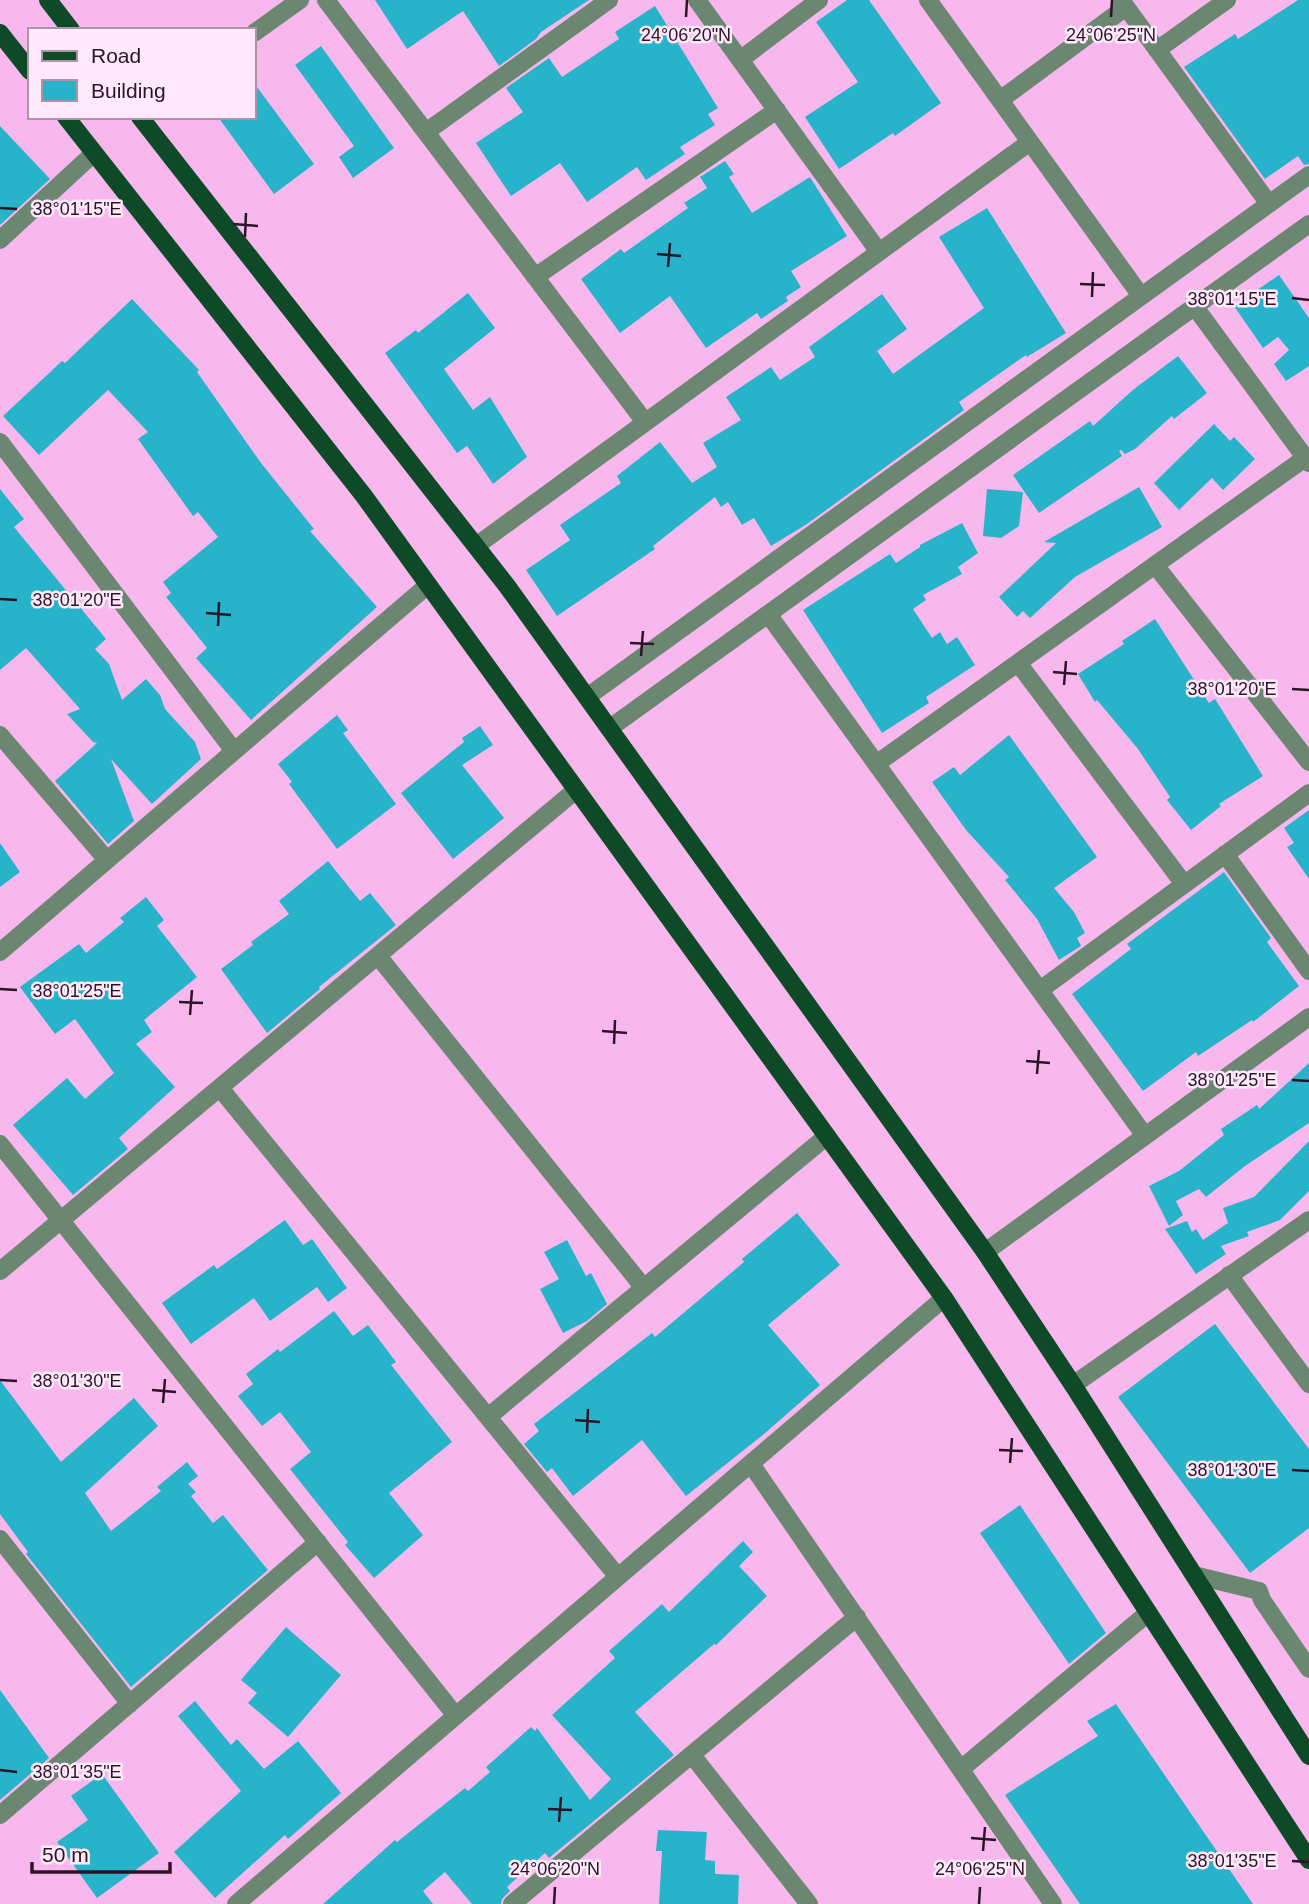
<svg xmlns="http://www.w3.org/2000/svg" width="1309" height="1904" font-family="Helvetica,sans-serif">
<rect width="100%" height="100%" fill="#f8b8ed"/>
<path fill="#27b3ca" d="M375,0h214l-48,32 -5,7 -37,27 -36,-55 -56,38z
M847,0h22l72,103 -46,33 -2,-3 -54,36 -34,-52 53,-35 -42,-60z
M1298,0h11v164l-5,1 -6,-9 -33,23 -81,-112 51,-33 3,5z
M655,6l63,102 -10,6 7,11 -35,22 5,7 -39,26 -9,-13 -50,35 -27,-39 -49,33 -35,-53 47,-31 -17,-24 43,-30 13,19 57,-38 -4,-7z
M321,46l73,102 -41,30 -14,-21 15,-11 -59,-81z
M254,83l60,81 -40,30 -56,-77h36z
M0,126l50,53 -50,46z
M725,161l9,13 -5,3 23,36 58,-36 37,59 -56,35 10,16 -15,10 2,4 -27,18 -4,-6 -51,35 -36,-52 -50,37 -39,-54 40,-30 3,4 64,-45 -4,-5 23,-15 -7,-11z
M987,208l79,125 -39,24 -1,-2 -67,47 5,8 -157,114 -36,22 -17,-28 -12,7 -14,-23 -7,5 -6,-10 -62,49 2,3 -98,67 -31,-46 44,-30 -10,-15 61,-42 -4,-7 43,-34 32,41 25,-16 -14,-24 38,-23 -15,-23 45,-30 9,13 35,-23 -6,-10 73,-53 25,35 -30,22 16,23 91,-66 -45,-71z
M1279,275l30,43v48l-23,15 -12,-17 15,-14 -11,-13 -15,11 -29,-42z
M468,293l27,35 -51,41 29,41 17,-13 37,60 -34,27 -26,-38 -10,7 -72,-100 31,-23 2,3z
M132,299l67,71 -2,2 64,91 53,66 -4,2 67,76 -126,113 -55,-62 11,-10 -41,-51 5,-4 -8,-11 55,-45 -20,-25 -5,4 -55,-77 10,-7 -40,-42 -69,65 -36,-39 59,-55 3,2z
M1178,356l29,37 -33,26 -2,-3 -37,33 -10,5 -4,-4 -2,1 3,5 -83,57 -26,-38 77,-54 3,5 41,-37z
M1214,424l16,17 4,-4 21,22 -32,31 -11,-12 -33,32 -25,-27z
M1139,487l23,40 -87,50 -45,41 -7,-7 -6,6 -18,-20 57,-54 -12,-1z
M0,489l24,30 -10,8 92,112 -11,10 14,15 13,36 24,-21 14,16 5,14 30,33 6,17 -49,45 -41,-45 23,62 -26,23 -53,-63 42,-38 -4,-1 -26,-28 13,-5 -54,-61 -26,22z
M987,489l36,3 -4,34 -18,12 -18,-2z
M962,523l16,30 -20,14 4,7 -39,21 3,5 -13,9 19,29 8,-6 7,12 10,-7 18,28 -49,32 3,6 -47,30 -79,-123 87,-56 6,9 24,-16v-2z
M1155,619l54,84 6,-4 48,77 -44,28 2,2 -30,24 -24,-30 3,-3 -32,-48 -41,-49 -2,2 -17,-28 46,-30 -2,-3z
M337,715l11,15 -5,3 53,71 -59,45 -48,-65 3,-2 -14,-18z
M480,726l13,19 -31,20 42,53 -51,41 -52,-66 63,-51 -2,-4z
M1009,735l88,122 -43,31 20,24 11,21 -8,5 4,8 -22,14 -22,-41 -32,-39 4,-3 -43,-47 -34,-48 22,-15 6,8z
M1309,810v69l-22,-32 7,-4 -10,-15z
M0,843l20,29 -20,15z
M328,861l32,40 10,-8 26,32 -77,62 1,2 -53,44 -46,-64 32,-24 -2,-3 38,-28 -10,-13z
M1224,872l47,66 -4,4 32,44 -46,36 -1,-2 -54,36 -2,-4 -53,39 -71,-97 59,-45 -4,-5z
M146,897l18,23 -7,6 40,51 -53,43 8,12 -16,12 39,43 -56,51 9,11 -55,46 -60,-70 54,-47 18,21 29,-26 -39,-54 -20,15 -35,-47 59,-43 7,9 38,-31 -4,-4z
M1309,1063v60l-64,43 -39,31 -7,-8 -23,12 7,14 -14,11 -20,-40 30,-15 45,-36 -3,-6 36,-24 2,4z
M1309,1141v50l-29,29 -33,12 2,4 -28,10 5,8 -30,20 -31,-45 22,-8 5,11 4,-3 7,11 25,-17 -5,-15 31,-11z
M797,1213l43,52 -72,60 52,60 -56,49 -78,62 -44,-56 -69,56 -21,-28 -5,4 -23,-28 15,-13 -5,-7 118,-91 3,4 89,-75 -2,-3z
M285,1220l18,25 9,-6 35,49 -19,14 -11,-15 -47,34 -16,-23 -63,46 -29,-41 52,-38 3,4z
M567,1240l19,36 5,-3 16,31 -20,17 -24,12 -23,-44 19,-10 -15,-27z
M334,1311l19,25 15,-11 28,37 -5,3 61,77 -63,51 34,42 -49,43 -29,-33 3,-3 -58,-73 21,-17 -31,-40 -18,14 -24,-30 15,-12 -7,-10 32,-25 2,3z
M1215,1324l94,125v79l-59,45 -132,-176z
M0,1380l61,82 73,-64 24,28 -73,67 26,38 50,-40 -4,-4 30,-25 11,14 -10,8 8,8 -5,4 22,27 10,-8 45,55 -137,117 -105,-133 2,-2 -28,-38z
M1020,1505l86,128 -37,31 -89,-131z
M743,1541l10,11 -14,14 28,30 -51,49 -2,-1 -79,68 39,43 -125,103 -4,-5 -38,34 3,4 -8,8 -1,5h-29l-27,-32 -22,19 10,13h-110l72,-64 2,2 68,-54 3,3 22,-19 -4,-5 45,-40 4,4 2,-3 53,72 21,-21 -59,-64 63,-57 -6,-7 53,-47 7,8z
M286,1627l55,48 -53,62 -40,-34 9,-10 -16,-13z
M0,1690l49,68 -49,42z
M195,1701l36,44 6,-6 27,30 34,-28 43,52 -53,46 -3,-4 -70,63 -41,-46 67,-61 -63,-75z
M1116,1704l137,200h-173l-75,-109 93,-59 -11,-15z
M102,1774l57,79 -62,45 -40,-56 31,-22 -17,-24z
M658,1830l49,2 -2,28 10,1v13l24,1 -1,29h-79l3,-53h-6z"/>
<g fill="none" stroke-linecap="round" stroke-linejoin="round">
<path stroke="#6b8772" stroke-width="18" d="M326,0l319,422
M697,0l182,252
M928,0l213,296
M1121,0l148,204
M254,33l46,-33
M1157,50l70,-50
M740,60l79,-60
M1000,100l126,-93
M426,132l183,-132
M0,240l94,-87
M535,277l242,-167
M1195,307l114,156
M0,442l234,309
M476,546l554,-404
M1155,565l154,197
M768,614l377,522
M1018,663l166,221
M587,697l722,-522
M610,728l699,-504
M0,735l107,125
M876,764l429,-306
M1225,854l84,117
M0,952l428,-367
M378,956l266,332
M1040,990l269,-197
M220,1088l398,489
M0,1144l456,572
M985,1252l324,-235
M0,1271l576,-481
M1229,1275l80,109
M1073,1385l236,-165
M488,1417l339,-281
M751,1464l302,440
M0,1539l130,165
M1194,1575l65,16 3,9 47,69
M692,1755l117,149
M961,1769l187,-156
M0,1815l318,-273
M236,1904l708,-606
M512,1904l345,-287"/>
<path stroke="#0e4a27" stroke-width="18" d="M48,0l23,30
M0,33l30,38
M66,117l298,379 580,802 365,562
M140,117l367,469 478,666 88,133 236,371"/>
</g>
<path fill="none" stroke="#2b1428" stroke-width="2.5" d="M686,17l1,-17M1111,17l1,-17M0,208l17,1M233,224l25,2M245,237l1,-24M657,254l24,2M668,267l2,-24M1080,284l25,1M1092,297l1,-25M1292,298l17,2M0,599l17,1M206,613l25,2M218,626l1,-24M630,643l24,1M641,656l2,-25M1053,672l24,2M1064,685l2,-24M1292,689l17,1M0,989l17,1M179,1002l24,1M190,1015l2,-25M602,1031l25,2M614,1044l1,-24M1026,1061l24,2M1037,1074l2,-24M1292,1080l17,1M0,1380l17,1M152,1390l24,2M163,1403l2,-24M575,1420l25,2M587,1433l1,-24M999,1450l24,1M1010,1463l2,-25M1292,1470l17,1M0,1770l17,2M548,1809l24,1M559,1822l2,-25M971,1838l25,2M983,1851l2,-24M1292,1861l17,1M554,1904l1,-17M979,1904l1,-17"/>
<g font-size="18" text-anchor="middle" fill="#2b1428" stroke="#feeafa" stroke-width="5" stroke-linejoin="round" paint-order="stroke">
<text x="686" y="41">24°06'20"N</text>
<text x="1111" y="41">24°06'25"N</text>
<text x="77" y="215">38°01'15"E</text>
<text x="1232" y="305">38°01'15"E</text>
<text x="77" y="606">38°01'20"E</text>
<text x="1232" y="695">38°01'20"E</text>
<text x="77" y="997">38°01'25"E</text>
<text x="1232" y="1086">38°01'25"E</text>
<text x="77" y="1387">38°01'30"E</text>
<text x="1232" y="1476">38°01'30"E</text>
<text x="77" y="1778">38°01'35"E</text>
<text x="1232" y="1867">38°01'35"E</text>
<text x="555" y="1875">24°06'20"N</text>
<text x="980" y="1875">24°06'25"N</text>
</g>
<rect x="28" y="28" width="228" height="91" fill="#feeafa" stroke="#aa94a6" stroke-width="2"/>
<rect x="42" y="51" width="35" height="10" fill="#0e4a27" stroke="#aa94a6" stroke-width="2"/>
<text x="91" y="63" font-size="21" fill="#2b1428">Road</text>
<rect x="42" y="80" width="35" height="21" fill="#27b3ca" stroke="#aa94a6" stroke-width="2"/>
<text x="91" y="98" font-size="21" fill="#2b1428">Building</text>
<path d="M32 1862v10h138v-10" fill="none" stroke="#2b1428" stroke-width="3.5"/>
<text x="42" y="1862" font-size="21" fill="#2b1428" stroke="#feeafa" stroke-width="5" paint-order="stroke">50 m</text>
</svg>
